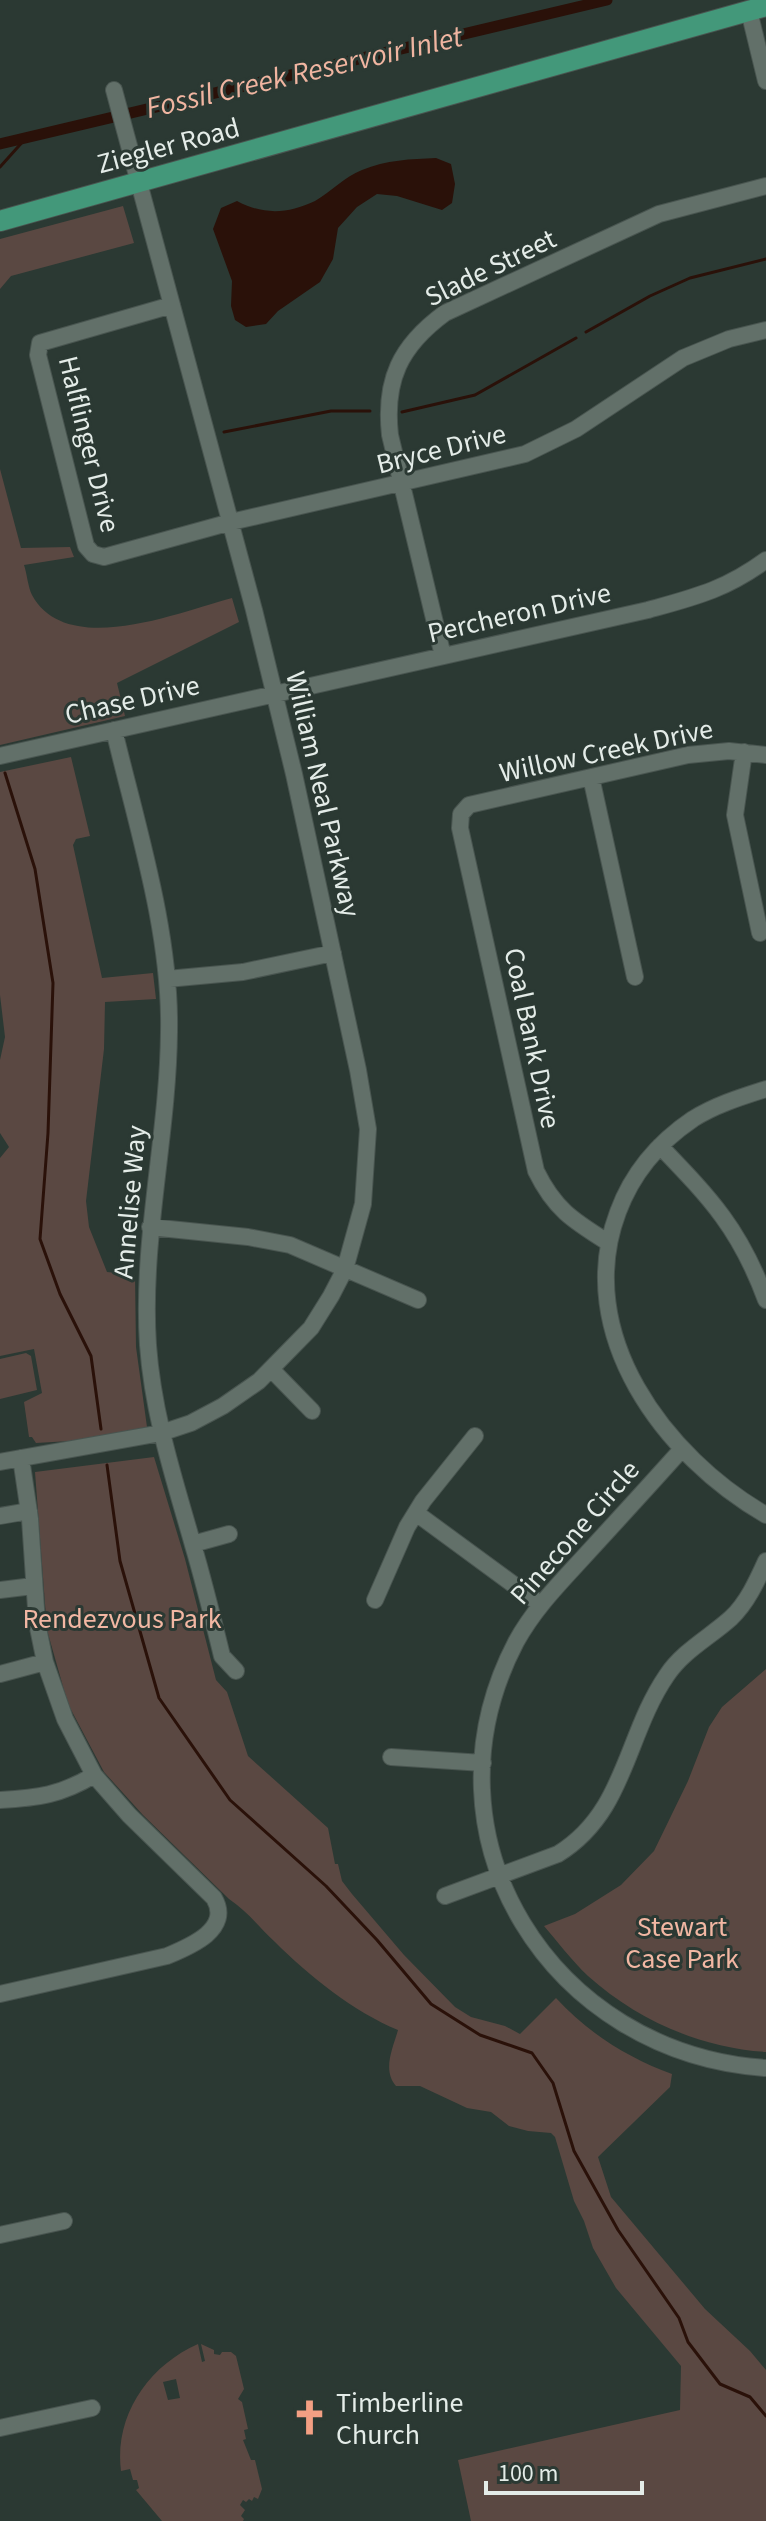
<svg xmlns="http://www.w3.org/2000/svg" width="766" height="2521" font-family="'Source Sans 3',sans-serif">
<rect width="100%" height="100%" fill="#2b3933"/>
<path fill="#5a4842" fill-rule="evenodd" d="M123,206l11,37 -123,33 -11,13v-50z
M0,469l21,79 49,-1 4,10 -50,8c3,9 4,22 8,30 35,64 147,17 200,3l7,24 -122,61 8,33 -125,29z
M71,757l19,79 -14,3 -3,6 29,133 51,-5 3,26 -51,3 -1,47 -18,152 3,26 18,45 28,3 1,72 11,80 -60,13 -51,3 -4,-6h-3l-5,-35 18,-9 -8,-44 -34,7v-198l9,-11 -9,-14v-73l5,-23 -5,-42v-223z
M26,1353l5,3 6,34 -37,9v-40z
M154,1457l31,102 31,121 11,12 21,64 80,72 7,36h3l4,17 10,13 52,61 51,52 16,10 34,9 15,8 36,-36c32,35 72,60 116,76l-2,13 -72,70 13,40 94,112 45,42 16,19v151h-295l-13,-61 222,-50 1,-44 -65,-78 -23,-40 -9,-27 -10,-20 -19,-64 -4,-4 -23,-2 -19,-5 -18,-14 -24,-4 -47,-22h-24c-14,-16 -3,-38 2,-56 -44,-18 -89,-54 -123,-88 -16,-15 -28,-31 -46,-43l-86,-84 -39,-43 -36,-68 -21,-74 -12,-158z
M766,1669v383c-65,-4 -129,-32 -178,-76 -16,-15 -30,-34 -44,-50l31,-12 46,-29 33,-34 34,-70 21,-54 13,-20z
M198,2344l4,18 3,-1 -4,-17 13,6v4l6,1 2,-3h9l5,4 8,33 -6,10 4,3 6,27 -4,1 2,9 -3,1 8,20h4l7,29 -4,10 -4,-2 -2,4 -3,-2 -3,3 -3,-2 -3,5 5,5 -4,6 3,3 -1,2h-81l-26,-31 3,-2 -2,-8h-4l-3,-11 -9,2c-7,-55 27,-105 77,-127zM176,2379l4,19 -12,2 -5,-18z"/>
<path fill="#2a1109" d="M436,158l15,6 4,20 -3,19 -10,7 -45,-14 -20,-2 -20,13 -19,21 -5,31 -13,23 -42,29 -12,13 -20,3 -11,-7 -4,-14 1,-25 -19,-52 8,-21 16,-7c26,14 51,13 78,0 16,-9 29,-24 47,-31 24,-10 49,-11 74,-12z"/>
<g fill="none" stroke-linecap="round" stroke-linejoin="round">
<path stroke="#2a1109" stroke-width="3" d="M0,167l26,-29
M586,332l64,-36 40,-18 76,-19
M402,412l73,-17 101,-57
M224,432l107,-21h39
M5,773l30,96 18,114 -5,150 -8,106 20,55 31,62 10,73
M107,1465l13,96 39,137 71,102 96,86 51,54 54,64 49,31 52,18 21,30 21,68 44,79 61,88 9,24 32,42 30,13 16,19"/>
<path stroke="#2a1109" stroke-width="11" d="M0,144l607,-144"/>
<defs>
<path id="minor" d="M749,11l17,70
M172,305l-132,38 -2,12 48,191 7,8 11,3 127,-35 294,-68 51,-25 107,-71 46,-19 37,-9
M443,656l-53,-221c-6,-55 10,-89 55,-122l214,-99 107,-28
M114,730c23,97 57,202 55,302 -1,105 -28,208 -21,313 5,70 26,133 45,200 11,37 20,74 29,111l14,15
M744,752l-9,63 25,118
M0,756l648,-146c47,-13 77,-20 118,-50
M591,777l44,200
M167,979l76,-7 90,-19
M766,1089c-25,8 -51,16 -73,30 -34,23 -61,55 -75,93 -46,122 47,245 148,303
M660,1146c51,53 80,83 106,154
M150,1227l98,10 42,8 128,55
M609,1243c-35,-22 -54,-33 -73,-72l-76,-343 1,-14 8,-9 219,-50 41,-4 37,4
M271,1369l41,42
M682,1449c-34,38 -68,75 -102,112 -24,26 -47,50 -64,81 -102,195 36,412 250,426
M0,1462l161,-29 30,-10 32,-17 36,-25 52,-53 20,-32 14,-27 18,-65 5,-75 -10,-59 -64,-296 -40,-164 -140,-520
M416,1513l124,91
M0,1516l29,-5
M193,1544l36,-10
M0,1590l33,-4
M375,1600l32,-73 16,-26 52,-65
M0,1674l45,-12
M391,1757l92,6
M0,1800c38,-2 61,-5 94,-25
M445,1896l113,-42c68,-42 67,-118 109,-179 16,-24 43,-38 64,-57 16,-15 26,-37 35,-57
M0,1994l167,-38c24,-10 65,-27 47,-58l-85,-83 -35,-40 -29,-56 -20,-57 -8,-39 -7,-104 -9,-61
M0,2235l64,-14
M0,2428l92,-20"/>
<path id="major" d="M0,221l766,-215"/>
</defs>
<use href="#minor" stroke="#495550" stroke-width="18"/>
<use href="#major" stroke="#495550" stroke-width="22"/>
<use href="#minor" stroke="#627069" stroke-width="16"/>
<use href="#major" stroke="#43987a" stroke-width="20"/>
</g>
<defs>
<symbol id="church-bare" viewBox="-9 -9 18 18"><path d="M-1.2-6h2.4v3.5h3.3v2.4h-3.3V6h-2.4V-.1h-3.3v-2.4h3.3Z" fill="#f39f83" stroke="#2b3933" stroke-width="2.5" paint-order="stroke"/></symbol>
</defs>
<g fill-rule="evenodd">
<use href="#church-bare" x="284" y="2392" width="51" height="51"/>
</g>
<g text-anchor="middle" stroke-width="6" stroke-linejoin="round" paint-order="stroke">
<g font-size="28" fill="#e4ece8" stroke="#2b3933">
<text transform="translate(168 145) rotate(-15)" y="10">Ziegler Road</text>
<text transform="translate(490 267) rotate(-26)" y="10">Slade Street</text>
<text transform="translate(90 444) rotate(76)" y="10">Halflinger Drive</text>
<text transform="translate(441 448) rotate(-14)" y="10">Bryce Drive</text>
<text transform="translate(519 612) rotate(-13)" y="10">Percheron Drive</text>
<text transform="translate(132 699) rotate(-13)" y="10">Chase Drive</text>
<text transform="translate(606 750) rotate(-12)" y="10">Willow Creek Drive</text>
<text transform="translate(324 794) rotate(77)" y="10">William Neal Parkway</text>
<text transform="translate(533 1038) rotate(78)" y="10">Coal Bank Drive</text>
<text transform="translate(129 1202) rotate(-85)" y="10">Annelise Way</text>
<text transform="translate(574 1532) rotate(-49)" y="10">Pinecone Circle</text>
</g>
<g font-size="28" fill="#f2b7a3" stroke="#2b3933">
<text x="122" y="1628">Rendezvous Park</text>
<text x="682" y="1936">Stewart<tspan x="682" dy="32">Case Park</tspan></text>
</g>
<g font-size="28" fill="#e4ece8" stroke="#2b3933" text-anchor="start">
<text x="336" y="2412">Timberline<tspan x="336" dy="32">Church</tspan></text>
</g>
<g font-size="30" font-style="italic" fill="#f0b5a1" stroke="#2b3933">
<text transform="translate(304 72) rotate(-13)" y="10">Fossil Creek Reservoir Inlet</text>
</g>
</g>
<path d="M486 2481v12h156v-12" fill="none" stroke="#e4ece8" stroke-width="4"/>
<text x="498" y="2481" font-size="24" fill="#e4ece8" stroke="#2b3933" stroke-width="6" paint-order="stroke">100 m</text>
</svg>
